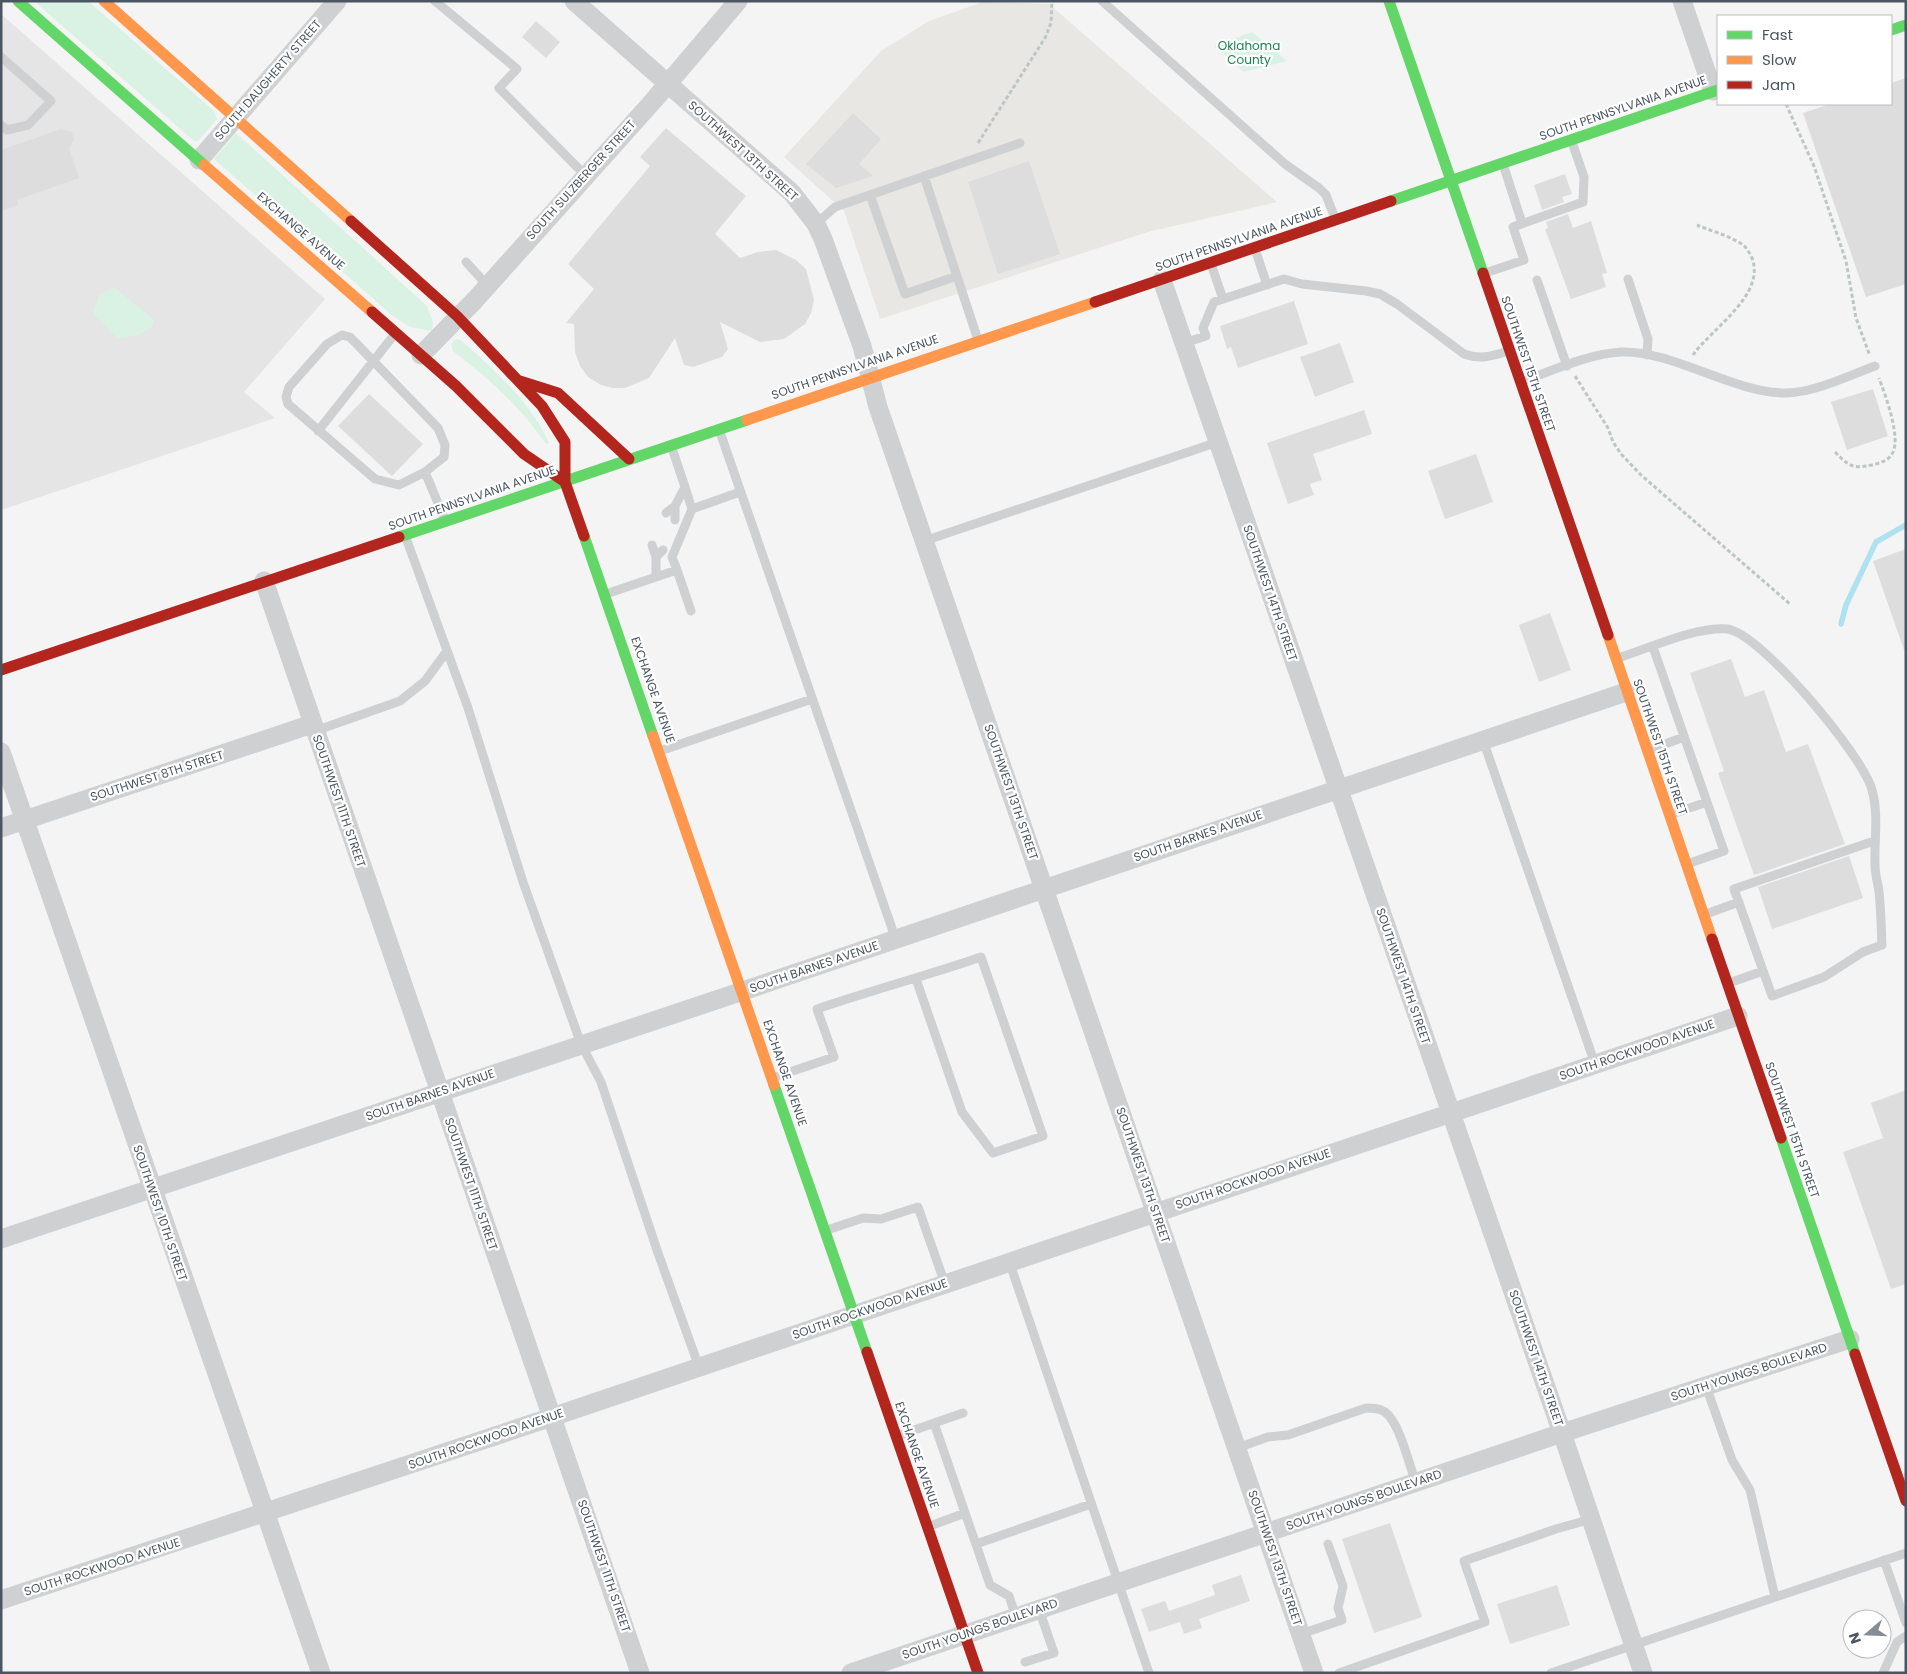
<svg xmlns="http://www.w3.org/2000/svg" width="1907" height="1674" font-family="Poppins,sans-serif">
<rect width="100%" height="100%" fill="#f4f4f4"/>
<path fill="#e8e7e3" d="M983,2l66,2 228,198 -129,30 -268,87 -36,-108 -60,-54 97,-106 48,-30z"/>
<path fill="#e6e5e6" d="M1,14l324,285 -81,93 31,26 -274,92z"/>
<path fill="#d9f2e3" d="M34,1h54l126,110 3,8 -19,22h-4z
M1252,32l35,29 -43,11 -30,-26z
M236,133l191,173 6,16 -1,9 -22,-4 -17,-11 -179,-157z
M114,287l40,33 -2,7 -14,8 -20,4 -25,-26 6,-18z
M456,339l5,1c33,30 69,61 88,103l-3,1c-25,-37 -58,-66 -93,-93l-2,-7z"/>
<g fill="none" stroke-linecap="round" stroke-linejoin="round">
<path stroke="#aee2f0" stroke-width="5.5" d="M1841,624l5,-19 30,-63 30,-17"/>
</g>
<path fill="#ddddde" d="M536,21l24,21 -14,16 -24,-21z
M1906,78v206l-40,13 -63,-184 27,-9h61v-21z
M853,113l28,26 -22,25 14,12 -37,12 -30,-24z
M666,128l80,68 -31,38 25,24 18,-6 18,-2 20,10 10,9 8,31 -3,13 -6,11 -21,15 -24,3 -40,-20 8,27 -6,8 -29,10 -9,-2 -9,-27 -26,40 -24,10h-12l-12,-3 -13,-8 -8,-11 -5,-14 -1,-28 -8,-1 28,-34 -26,-25 82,-98 -10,-9z
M61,129l11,3 2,8 -5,8 10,30 -62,22 1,5 -17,6v-61z
M1029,161l31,93 -62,20 -30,-92z
M1565,174l7,20 -10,3 2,5 -22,8 -8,-25z
M1568,214l5,14 18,-7 16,52 -5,1 4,13 -35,12 -26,-70 3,-1 -2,-6z
M1294,301l14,43 -70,24 -7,-21 -4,2 -7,-23z
M1340,343l14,39 -39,15 -15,-40z
M1873,389l15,47 -41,14 -16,-48z
M369,394l54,50 -31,32 -54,-50z
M1364,410l8,24 -59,20 9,26 -12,4 4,11 -26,9 -21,-61z
M1476,454l17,48 -48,17 -17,-48z
M1906,549v100l-2,1 -31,-89z
M1550,613l21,57 -32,12 -20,-57z
M1731,659l14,38 19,-7 22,62 22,-8 37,100 -91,31 -36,-102 6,-2 -34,-98z
M1849,856l14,42 -91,31 -14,-42z
M1906,1090v194l-15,5 -48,-137 40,-14 -12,-35z
M1390,1523l32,94 -48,16 -32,-94z
M1241,1575l9,26 -51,18 3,9 -18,6 -4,-12 -31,10 -8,-23 24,-8 4,10 46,-16 -3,-10z
M1557,1585l13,40 -60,19 -13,-40z"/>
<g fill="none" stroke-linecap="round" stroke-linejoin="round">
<path stroke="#bcc7c4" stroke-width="3" stroke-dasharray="4 2.5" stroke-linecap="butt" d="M1786,104l28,62 32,95 10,57 14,38
M978,143l67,-105 6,-15 1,-22
M1693,355c19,-27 73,-60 59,-97 -3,-6 -6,-12 -12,-15 -13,-8 -29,-12 -43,-18
M1575,376l33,52 5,14 8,12 20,21 149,129
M1835,452c14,14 17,17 37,13 8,-2 16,-4 20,-11 10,-16 -7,-59 -13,-76"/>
<path stroke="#ced0d2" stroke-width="9" d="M435,1l82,68 -18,19 86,87
M1102,1l183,163 34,24 7,7 9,23
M1,57l50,44 -23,24 -21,5 -6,-5
M1503,164l19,59
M924,176l54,164
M870,195l35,99 52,-18
M816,224l19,-17 185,-64
M1255,249l12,36
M466,262l20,22
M1211,264l12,35
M1485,273l39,-13 -11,-33 70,-25 1,-25 -12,-35
M1628,279l20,60 -1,16
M1537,280l30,86
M342,335l8,2 88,91 7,17 -1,12 -19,15 -26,13 -24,-6 -87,-75 -2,-7 3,-10 38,-43z
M1184,343l22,-7 -3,-8 11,-26 70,-23 18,5 64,7 14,3 17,10 67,50c17,6 28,2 44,-3
M1523,381c31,-11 65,-27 98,-29 52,-2 114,42 166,41 29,-1 61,-17 88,-27
M318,431l76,-96
M720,432l176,508
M425,472l20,48
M675,506v14
M692,509l48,-17
M666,513l9,-7 10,-19 -13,-39
M406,538l62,170 55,174 58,162 20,38 57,171 41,114
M924,541l294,-99
M656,557l7,-7
M677,570l-5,-13 20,-48 -7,-22
M656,577l21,-7 14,41
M606,594l50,-17v-20l-4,-12
M1653,647l71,204 -34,12
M1618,658c32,-10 76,-31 109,-29 33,3 137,128 145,161 7,25 2,50 3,76 0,8 3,17 4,26 2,17 2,35 3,53l-19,7 -39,25 -52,19 -38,-107 140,-48
M315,731l85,-30 25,-20 22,-30
M1483,740l112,324
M1649,750l35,-13
M660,751l152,-52
M1672,814l35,-12
M1706,914l33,-12
M1729,983l34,-12
M775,1077l59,-20 -17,-48c55,-19 109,-33 164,-52l62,179 -50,17 -31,-41 -46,-133
M827,1230l36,-12 18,1 37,-12 27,77
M1009,1261l140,412
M1706,1386l26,74 18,30 25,107
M934,1423l56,162 19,11 7,21
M897,1436l66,-23
M1237,1448l31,-11 20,-2 78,-27c7,0 13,0 19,4 15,11 24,53 31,71
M930,1526l35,-13
M976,1544l115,-40
M1884,1560l22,63
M1301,1634l41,-14 -4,-12 5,-22 -15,-42
M1025,1662l29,-9 -15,-44
M1339,1673l146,-51 -21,-61 92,-32 35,-10
M1551,1673l355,-120
M1883,1673l14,-31 9,-6"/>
<path stroke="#ced0d2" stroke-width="19" d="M574,1l218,192 24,31 7,15 39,107 16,61 436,1266
M1682,1l31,90
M199,160l138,-159
M1162,280l400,1153 81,240
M421,355l54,-55 179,-200 84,-99
M264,581l376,1092
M1,752l320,921
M1,828l311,-104
M1,1239l742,-248 883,-299
M1,1600l551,-183 1186,-401
M851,1673l711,-240 288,-94"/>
<path stroke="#63d668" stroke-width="11" d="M18,1l186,164
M1389,1l94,272
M1891,30l15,-5
M1391,201l327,-111
M584,536l69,200
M399,537l348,-117
M774,1085l93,267
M1781,1138l74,216"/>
<path stroke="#ff974d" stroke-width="11" d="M104,1l247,220
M204,165l168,147
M747,420l348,-118
M1608,635l104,304
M653,736l121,349"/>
<path stroke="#b3261e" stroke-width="11" d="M351,221l106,95 85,90 23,36v40l19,54
M1483,273l125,362
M1095,302l296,-101
M372,312l84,74 68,68 41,28
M520,381l38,12 71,66
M1,670l398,-133
M1712,939l69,199
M867,1352l111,321
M1855,1354l51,147"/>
</g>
<g text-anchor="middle" stroke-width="4.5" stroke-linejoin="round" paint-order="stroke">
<g font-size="12" fill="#17864f" stroke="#fff">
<text x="1249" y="50">Oklahoma<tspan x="1249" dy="14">County</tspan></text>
</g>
<g font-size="12" fill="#4a5661" stroke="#fff">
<text transform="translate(268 80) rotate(-49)" y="4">SOUTH DAUGHERTY STREET</text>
<text transform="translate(1623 108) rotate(-19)" y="4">SOUTH PENNSYLVANIA AVENUE</text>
<text transform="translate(743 151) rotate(42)" y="4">SOUTHWEST 13TH STREET</text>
<text transform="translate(581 180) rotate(-48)" y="4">SOUTH SULZBERGER STREET</text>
<text transform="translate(301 231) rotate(41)" y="4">EXCHANGE AVENUE</text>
<text transform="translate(1239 239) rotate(-19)" y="4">SOUTH PENNSYLVANIA AVENUE</text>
<text transform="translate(1528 364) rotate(71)" y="4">SOUTHWEST 15TH STREET</text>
<text transform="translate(855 367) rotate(-19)" y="4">SOUTH PENNSYLVANIA AVENUE</text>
<text transform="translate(472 498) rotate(-19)" y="4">SOUTH PENNSYLVANIA AVENUE</text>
<text transform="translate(1270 593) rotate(71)" y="4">SOUTHWEST 14TH STREET</text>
<text transform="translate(653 690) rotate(71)" y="4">EXCHANGE AVENUE</text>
<text transform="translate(1660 747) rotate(71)" y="4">SOUTHWEST 15TH STREET</text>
<text transform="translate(157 776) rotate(-18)" y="4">SOUTHWEST 8TH STREET</text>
<text transform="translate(1011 792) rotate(71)" y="4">SOUTHWEST 13TH STREET</text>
<text transform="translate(339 801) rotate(71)" y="4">SOUTHWEST 11TH STREET</text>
<text transform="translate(1198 836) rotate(-19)" y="4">SOUTH BARNES AVENUE</text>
<text transform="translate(814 967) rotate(-19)" y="4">SOUTH BARNES AVENUE</text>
<text transform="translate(1403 976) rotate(71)" y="4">SOUTHWEST 14TH STREET</text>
<text transform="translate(1637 1050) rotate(-19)" y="4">SOUTH ROCKWOOD AVENUE</text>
<text transform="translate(785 1073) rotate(71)" y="4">EXCHANGE AVENUE</text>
<text transform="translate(430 1095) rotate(-19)" y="4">SOUTH BARNES AVENUE</text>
<text transform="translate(1792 1130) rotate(71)" y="4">SOUTHWEST 15TH STREET</text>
<text transform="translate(1143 1175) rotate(71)" y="4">SOUTHWEST 13TH STREET</text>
<text transform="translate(1253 1179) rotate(-19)" y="4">SOUTH ROCKWOOD AVENUE</text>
<text transform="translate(471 1184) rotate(71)" y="4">SOUTHWEST 11TH STREET</text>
<text transform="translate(160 1213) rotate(71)" y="4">SOUTHWEST 10TH STREET</text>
<text transform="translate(870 1309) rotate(-19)" y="4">SOUTH ROCKWOOD AVENUE</text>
<text transform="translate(1536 1358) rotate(71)" y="4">SOUTHWEST 14TH STREET</text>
<text transform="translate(1749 1372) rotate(-18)" y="4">SOUTH YOUNGS BOULEVARD</text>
<text transform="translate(486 1439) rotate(-19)" y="4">SOUTH ROCKWOOD AVENUE</text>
<text transform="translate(917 1455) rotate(71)" y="4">EXCHANGE AVENUE</text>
<text transform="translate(1364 1500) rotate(-19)" y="4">SOUTH YOUNGS BOULEVARD</text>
<text transform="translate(1275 1558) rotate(71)" y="4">SOUTHWEST 13TH STREET</text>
<text transform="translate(604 1566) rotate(71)" y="4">SOUTHWEST 11TH STREET</text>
<text transform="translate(102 1567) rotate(-18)" y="4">SOUTH ROCKWOOD AVENUE</text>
<text transform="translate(980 1629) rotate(-19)" y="4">SOUTH YOUNGS BOULEVARD</text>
</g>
</g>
<rect width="1907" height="1674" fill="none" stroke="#4a5661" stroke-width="5"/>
<rect x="1717" y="15" width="175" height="90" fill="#ffffff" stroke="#b7bbc0"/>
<rect x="1727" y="31" width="25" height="8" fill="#63d668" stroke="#b7bbc0"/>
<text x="1762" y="40" font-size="15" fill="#4a5661">Fast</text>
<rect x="1727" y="56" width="25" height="8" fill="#ff974d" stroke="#b7bbc0"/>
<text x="1762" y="65" font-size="15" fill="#4a5661">Slow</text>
<rect x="1727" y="81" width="25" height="8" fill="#b3261e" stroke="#b7bbc0"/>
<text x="1762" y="90" font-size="15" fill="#4a5661">Jam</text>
<g transform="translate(1867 1634) rotate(251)"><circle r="24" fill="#ffffff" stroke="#b7bbc0"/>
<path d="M0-4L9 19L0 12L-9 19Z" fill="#868d94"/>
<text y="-8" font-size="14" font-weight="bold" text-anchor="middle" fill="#4a5661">N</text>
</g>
</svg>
